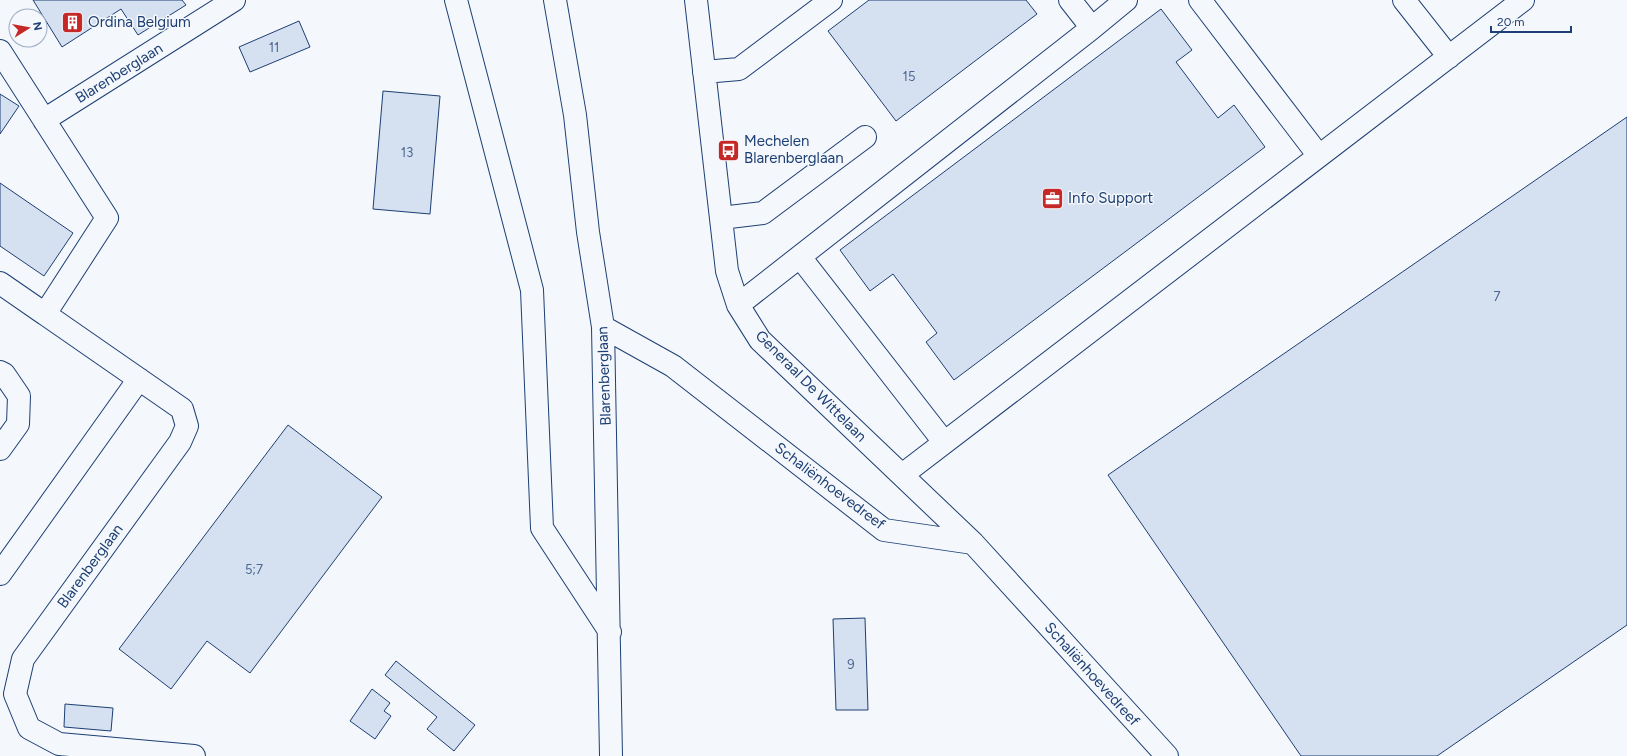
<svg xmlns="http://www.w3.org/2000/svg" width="1627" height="756" font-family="Figtree,sans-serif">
<rect width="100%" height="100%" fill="#f4f7fb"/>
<path fill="#d5e0f0" stroke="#1d3f73" d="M33,0h149l4,5 -48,30 -17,-26 -59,38z
M869,0h157l11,14 -141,107 -68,-90z
M1161,9l31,41 -16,12 42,56 16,-13 31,42 -311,233 -28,-38 11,-9 -44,-59 -23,17 -30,-41z
M299,21l11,26 -60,25 -11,-25z
M383,91l57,5 -10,118 -57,-5z
M0,94l19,12 -19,28z
M1627,117v508l-190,131h-136l-193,-281z
M0,183l73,50 -29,43 -44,-30z
M288,425l94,72 -132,176 -43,-32 -36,48 -52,-40z
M865,618l3,92h-32l-3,-91z
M396,661l79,64 -21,26 -27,-22 10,-12 -52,-42z
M372,689l18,14 -6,8 7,5 -16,23 -25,-18z
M65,704l48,4 -2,23 -47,-4z"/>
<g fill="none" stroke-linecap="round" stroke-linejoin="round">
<defs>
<path id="minor" d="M456,0l76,290 10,238 68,104
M555,0l20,115 13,117 15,95 8,429
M696,0l31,271 11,34 22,35 213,203 194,213
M1070,0l22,28 34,-28
M1200,0l119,156
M1404,0l45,57
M0,51l107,167 -62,96 137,95 5,17 -7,16 -157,217 -8,35 14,34 30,16 135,12
M704,72l35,-3 92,-69
M44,120l190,-120
M721,218l42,-5 102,-76
M800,257l144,185
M0,283l45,31
M738,305l354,-277
M603,327l70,39 211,164 89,13
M0,372l4,2 15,22 -1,28 -18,25
M902,475l621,-475
M0,574l139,-195"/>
</defs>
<use href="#minor" stroke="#1d3f73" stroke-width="24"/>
<use href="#minor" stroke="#f4f7fb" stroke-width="22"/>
</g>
<defs>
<symbol id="building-square" viewBox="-11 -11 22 22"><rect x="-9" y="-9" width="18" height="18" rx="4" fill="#c62828" stroke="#f4f7fb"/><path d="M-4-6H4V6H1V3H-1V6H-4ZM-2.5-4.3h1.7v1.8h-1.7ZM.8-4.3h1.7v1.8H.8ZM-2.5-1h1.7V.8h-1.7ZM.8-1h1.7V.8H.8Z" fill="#fff"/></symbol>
<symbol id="bus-square" viewBox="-11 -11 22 22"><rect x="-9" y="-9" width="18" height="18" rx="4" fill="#c62828" stroke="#f4f7fb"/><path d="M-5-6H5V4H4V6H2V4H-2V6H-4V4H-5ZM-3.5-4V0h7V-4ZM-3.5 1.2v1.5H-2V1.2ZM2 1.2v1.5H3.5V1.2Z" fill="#fff"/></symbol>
<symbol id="office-square" viewBox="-11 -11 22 22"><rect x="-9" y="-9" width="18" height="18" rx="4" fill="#c62828" stroke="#f4f7fb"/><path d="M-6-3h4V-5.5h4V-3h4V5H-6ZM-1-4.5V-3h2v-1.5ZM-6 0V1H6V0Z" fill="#fff"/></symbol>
</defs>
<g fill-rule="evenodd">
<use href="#building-square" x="60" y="10" width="25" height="25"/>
<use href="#bus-square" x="716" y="138" width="25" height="25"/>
<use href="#office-square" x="1040" y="186" width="25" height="25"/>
</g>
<g text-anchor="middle" stroke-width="3" stroke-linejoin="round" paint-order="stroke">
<g font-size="13" fill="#4b6792">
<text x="274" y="52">11</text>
<text x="909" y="81">15</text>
<text x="407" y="157">13</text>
<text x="1497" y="301">7</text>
<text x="254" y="574">5;7</text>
<text x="851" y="669">9</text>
</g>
<g font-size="15" fill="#1d3f73" stroke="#f4f7fb" text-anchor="start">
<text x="88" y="27">Ordina Belgium</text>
<text x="744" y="146">Mechelen<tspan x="744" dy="17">Blarenberglaan</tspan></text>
<text x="1068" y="203">Info Support</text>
</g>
<g font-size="15" fill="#1d3f73" stroke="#f4f7fb">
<text transform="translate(119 73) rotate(-32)" y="5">Blarenberglaan</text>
<text transform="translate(604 376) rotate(-92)" y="5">Blarenberglaan</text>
<text transform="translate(811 386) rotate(45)" y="5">Generaal De Wittelaan</text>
<text transform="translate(830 486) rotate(37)" y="5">Schaliënhoevedreef</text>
<text transform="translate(90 566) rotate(-54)" y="5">Blarenberglaan</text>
<text transform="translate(1092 674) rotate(48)" y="5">Schaliënhoevedreef</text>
</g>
</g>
<g transform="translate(28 28) rotate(79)"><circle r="19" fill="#f4f7fb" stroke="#9eadc5"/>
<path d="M0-3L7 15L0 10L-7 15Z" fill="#c62828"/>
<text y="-6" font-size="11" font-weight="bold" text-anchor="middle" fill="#1d3f73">N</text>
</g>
<path d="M1491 26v6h80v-6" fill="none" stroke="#1d3f73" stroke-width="2"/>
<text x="1497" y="26" font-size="12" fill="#1d3f73" stroke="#f4f7fb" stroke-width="3" paint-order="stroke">20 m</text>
</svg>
